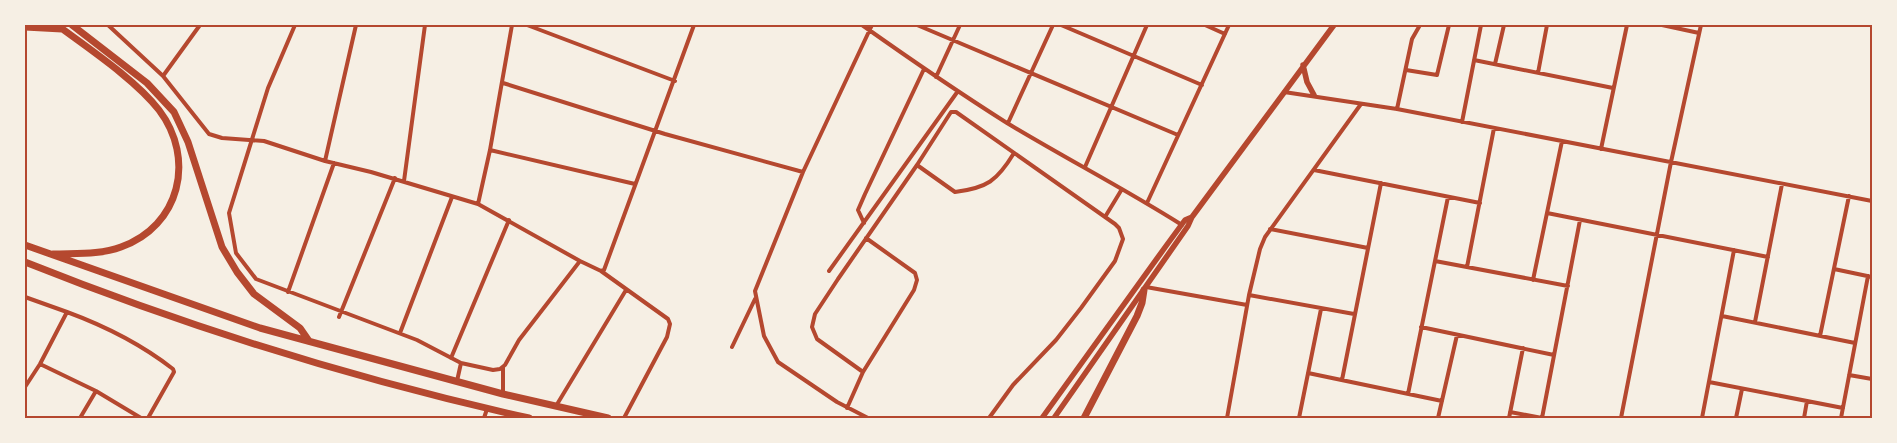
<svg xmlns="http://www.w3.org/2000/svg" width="1897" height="443" font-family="'DejaVu Sans',sans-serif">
<rect width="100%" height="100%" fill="#f6efe4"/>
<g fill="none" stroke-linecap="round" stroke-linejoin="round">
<path stroke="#b5482f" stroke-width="4" d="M108,25l55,51 46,58 13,4 42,3 61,20 46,11 107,32 102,57 21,10 3,-1 90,-245
M295,25l-27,63 -39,125 7,40 20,26 161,61 44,23 32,7 7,-1 5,-4 14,-25 61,-79
M527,25l148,56
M862,25c48,34 96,67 145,98 58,35 118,66 175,102
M917,25l261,110
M1061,25l141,60
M1205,25l20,9
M1662,25l37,8
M1474,60l139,28
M1495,64l9,-39
M1406,70l31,5 12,-50
M1538,73l9,-48
M163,76l37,-51
M936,77l24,-52
M503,83l162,51 138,38
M1284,92l113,17 475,92
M1397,109l15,-70 8,-14
M1462,122l19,-97
M1008,123l45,-98
M1601,149l26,-124
M490,150l145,34
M325,161l31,-136
M917,165l38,27c32,-4 42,-11 59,-39
M1085,167l62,-142
M1314,170l166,33
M404,181l21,-156
M1147,203l82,-178
M478,204l12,-54 22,-125
M1547,213l221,44
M1105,217l17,-28
M864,223l-6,-13 7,-16 59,-125
M1270,229l98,19
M1435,261l133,25
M1467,267l27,-139
M1834,269l38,8
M601,271l67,48 2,5 -3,13 -43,81
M829,271l129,-180
M1533,280l29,-139
M1146,287l101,18
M288,292l46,-129
M1249,295l105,19
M25,297l42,15 -27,52 -15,23
M67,312c38,14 74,32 106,57l1,3 -26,46
M1722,316l133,27
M339,317l56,-139
M1755,322l27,-138
M1421,327l133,28
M400,333l52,-136
M1820,336l29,-140
M732,347l23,-48
M451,358l58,-138
M40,364l56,27 45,27
M503,367v27
M863,372l-46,-33 -5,-12 3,-13 23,-35 79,-114 34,-53h5l159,112 4,4 4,11 -8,22 -34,47 -25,32 -43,45 -24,33
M1308,373l134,28
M1849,375l23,4
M1342,380l39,-197
M457,381l4,-18
M1709,382l134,26
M1408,394l40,-197
M556,406l70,-116
M847,408l16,-36 51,-82 3,-10 -2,-7 -49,-35
M1510,412l32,6
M80,418l16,-27
M484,418l3,-9
M868,418l-31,-16 -59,-40 -14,-26 -9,-45 48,-119 69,-147
M1227,418l22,-123 11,-46 5,-12 96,-133
M1299,418l22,-109
M1438,418l19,-83
M1509,418l14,-70
M1542,418l38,-198
M1621,418l50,-256 30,-137
M1702,418l32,-168
M1736,418l6,-29
M1804,418l3,-17
M1841,418l27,-142"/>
<path stroke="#b5482f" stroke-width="5.5" d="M1303,65l4,17 7,13
M1042,418l124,-172 19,-26 7,-3
M1054,418l134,-192 4,-9 142,-192"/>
<path stroke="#b5482f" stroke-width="7" d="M72,25l75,58 27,29 14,30 34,105 15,25 17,22 46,34 9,13
M25,27l37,2
M25,245l235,83 243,66 105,24
M53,254c22,-1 47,1 68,-7 59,-21 75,-88 38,-137 -23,-30 -71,-62 -102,-85
M25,262c163,65 333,118 504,156
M1084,418l53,-102 5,-13 2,-13"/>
</g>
<rect width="1897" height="443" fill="none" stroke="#f6efe4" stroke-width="52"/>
<rect x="26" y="26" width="1845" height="391" fill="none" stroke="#b5482f" stroke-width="2"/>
</svg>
